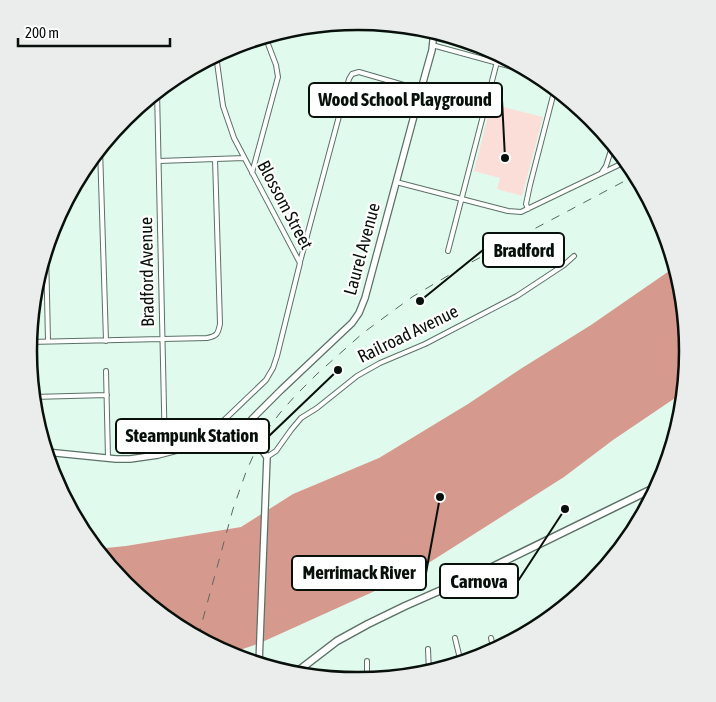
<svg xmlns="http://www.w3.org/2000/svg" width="716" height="702" font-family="'Asap Condensed',sans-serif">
<rect width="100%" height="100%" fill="#e1faee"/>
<path fill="#fcded8" d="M491,104l52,13 -21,79 -25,-7 3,-11 -26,-7z"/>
<path fill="#d6998d" d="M675,267l6,20 7,64 -4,41 -71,48 -49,37 -156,99 -148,67 -32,11 -53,-29 -50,-41 -29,-35 30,-3 115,-19 52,-33 86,-36 89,-54 54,-36 69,-43z"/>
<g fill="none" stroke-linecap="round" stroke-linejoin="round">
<defs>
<path id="minor" d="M432,45l102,28
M216,55l7,51 11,32 66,125 -23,93 -4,12 -7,12 -47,45 -1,14
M157,91l8,362
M100,148l6,193
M159,161l85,-3
M602,172l4,-6 7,-22
M252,173l26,-96 -2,-12 -11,-29
M396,182l112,29 13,1 106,-51
M528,209l-2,-5 4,-19 25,-97
M46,250l2,91
M448,251l51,-197
M300,262l42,-157 7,-26 3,-5 7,-2 62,18
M29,342l178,-4c10,-2 11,-4 13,-14l-5,-165
M106,371l2,87
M33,397l74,-2
M267,457l9,-6 15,-21 10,-12 16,-10 40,-32 23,-13 45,-19 92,-48 47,-31 10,-9
M455,638l6,25
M491,638l3,13
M428,649l1,23
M367,661v19"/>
<path id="secondary" d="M246,435l2,-10 4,-6 29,-29 71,-67 7,-10 6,-15 60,-223 7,-25 2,-19
M46,452l70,7h14l28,-4 80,-21c16,0 20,11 29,23l-8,207"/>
<path id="primary" d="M294,674l43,-33 31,-17 37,-18 75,-33 178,-87"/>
</defs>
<use href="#minor" stroke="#5b7066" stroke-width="6"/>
<use href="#secondary" stroke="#5b7066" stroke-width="8"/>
<use href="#primary" stroke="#5b7066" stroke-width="9"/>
<use href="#minor" stroke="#fff" stroke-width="4"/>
<use href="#secondary" stroke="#fff" stroke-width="5.5"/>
<use href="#primary" stroke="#fff" stroke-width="6"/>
<path stroke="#5a6861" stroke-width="1" stroke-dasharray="9 9" stroke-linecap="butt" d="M198,637l35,-128 13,-37 12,-27 9,-15 13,-17 15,-17 22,-22 46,-41 49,-36 54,-32 170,-90"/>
</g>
<g text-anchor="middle" stroke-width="4.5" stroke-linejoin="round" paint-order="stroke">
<g font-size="18" fill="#08100c" stroke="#fff">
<text transform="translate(285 205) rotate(62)" y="6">Blossom Street</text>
<text transform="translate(362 249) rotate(-75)" y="6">Laurel Avenue</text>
<text transform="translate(147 272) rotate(-91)" y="6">Bradford Avenue</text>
<text transform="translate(408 334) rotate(-26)" y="6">Railroad Avenue</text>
</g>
</g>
<path d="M0 0H716V702H0ZM37 351a321 321 0 1 1 642 0a321 321 0 1 1-642 0Z" fill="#ebecec" fill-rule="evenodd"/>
<path fill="none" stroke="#08100c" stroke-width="2.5" d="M37 351a321 321 0 1 1 642 0a321 321 0 1 1-642 0Z"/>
<path fill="none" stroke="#08100c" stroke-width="2" d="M505 158L502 100M420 301L483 250M338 370L269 436M440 497L426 573M565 509L518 581"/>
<g fill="#08100c" stroke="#fff" stroke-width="2">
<circle cx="505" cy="158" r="5"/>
<circle cx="420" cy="301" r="5"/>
<circle cx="338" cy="370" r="5"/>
<circle cx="440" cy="497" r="5"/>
<circle cx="565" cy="509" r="5"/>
</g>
<g fill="#fff" stroke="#08100c" stroke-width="2">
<rect x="309" y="83" width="193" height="34" rx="5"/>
<rect x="483" y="233" width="81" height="34" rx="5"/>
<rect x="116" y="419" width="153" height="34" rx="5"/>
<rect x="292" y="556" width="134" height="34" rx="5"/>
<rect x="440" y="564" width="78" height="34" rx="5"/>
</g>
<g font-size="19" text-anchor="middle" font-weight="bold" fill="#08100c">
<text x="405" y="106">Wood School Playground</text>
<text x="524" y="257">Bradford</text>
<text x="192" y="442">Steampunk Station</text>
<text x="359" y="579">Merrimack River</text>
<text x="479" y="588">Carnova</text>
</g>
<path d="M18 38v8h152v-8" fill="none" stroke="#08100c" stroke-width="2.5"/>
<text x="25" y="38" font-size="15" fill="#08100c" stroke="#ffffff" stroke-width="4" paint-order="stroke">200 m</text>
</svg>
